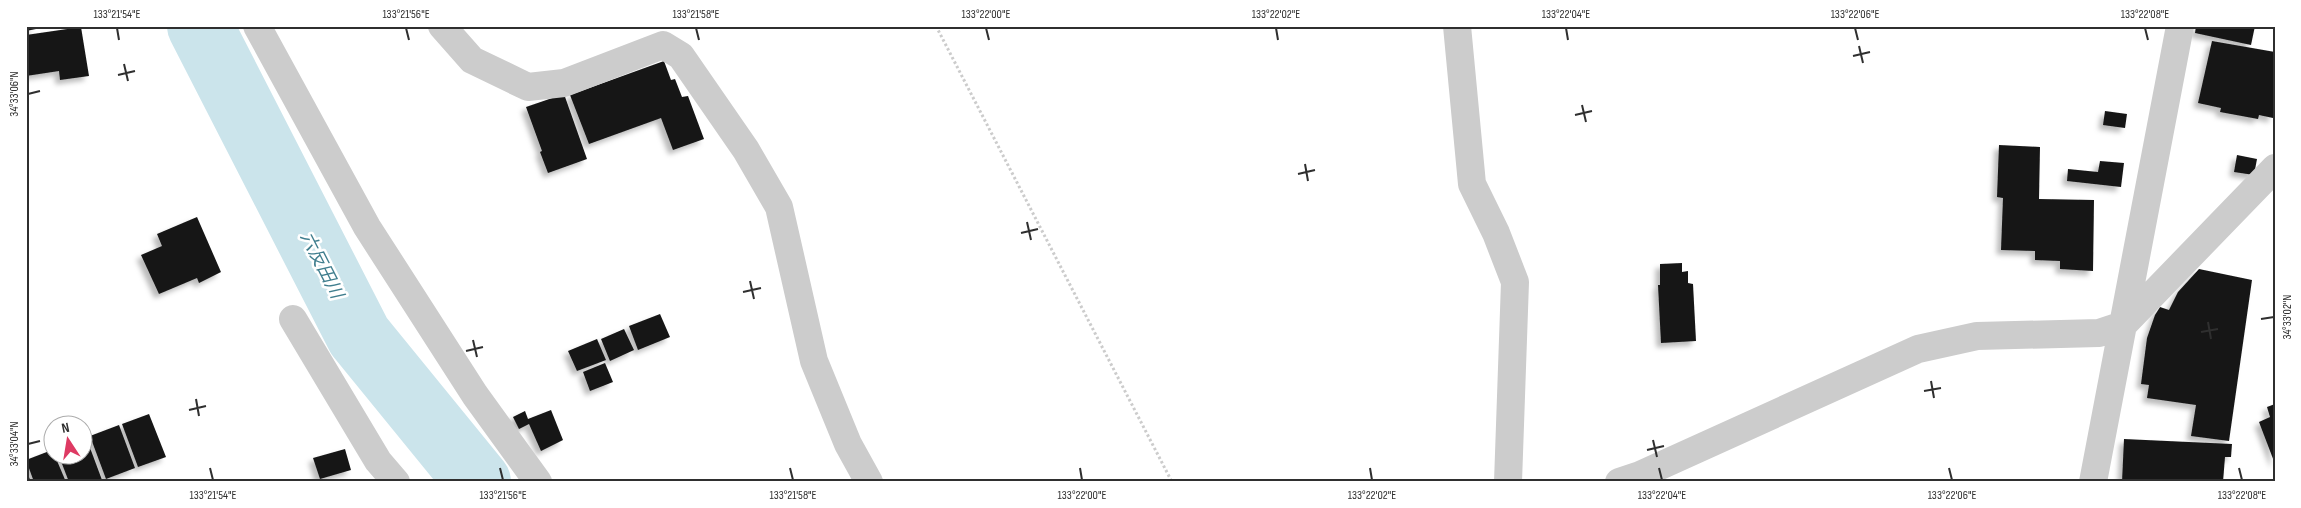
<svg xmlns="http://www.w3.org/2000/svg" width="2301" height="508" font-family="'Sofia Sans Condensed','Noto Sans JP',sans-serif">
<defs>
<filter id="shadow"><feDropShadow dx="-4.5" dy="4.5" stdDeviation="2.5" flood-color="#0004"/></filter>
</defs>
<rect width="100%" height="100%" fill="#fff"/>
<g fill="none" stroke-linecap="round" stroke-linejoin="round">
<path stroke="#cbe4eb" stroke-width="66" d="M200,26l159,310 119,146"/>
</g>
<path fill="#161616" filter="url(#shadow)" d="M26,26h9l1,3 -10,2z
M2196,26h59l-4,19 -56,-12z
M81,27l8,49 -29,4 -1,-9 -33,5v-41z
M2212,41l63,11 -2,66 -14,-3 -1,4 -38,-7 1,-4 -23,-5z
M664,61l7,19 4,-1 7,18 6,-1 16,43 -31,11 -12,-32 -72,26 -19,-49z
M564,94l23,65 -39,14 -8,-21 2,-1 -16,-44z
M2105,111l22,3 -2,14 -22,-3z
M1999,145l41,2 -1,52 55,1 -1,71 -33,-2v-8l-25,-1v-9l-34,-1 2,-52 -6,-1z
M2237,155l20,4 -3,16 -20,-3z
M2100,161l24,2 -3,24 -54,-6 1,-12 30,3z
M197,217l24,55 -22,11 -2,-5 -38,16 -18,-39 21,-9 -5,-12z
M1682,263v9l6,-1v12l5,1 3,57 -35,2 -3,-58h2v-21z
M2199,269l53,11 -23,161 -38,-5 5,-31 -49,-7 2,-13 -8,-1 6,-46 8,-23 5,-8 9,3 9,-18z
M660,314l10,23 -32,13 -9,-24z
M624,329l10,21 -24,11 -9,-22z
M597,339l9,21 -29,11 -9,-20z
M605,363l8,19 -23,9 -7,-19z
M2275,404v60l-16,-42 11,-5 -3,-10z
M551,410l12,30 -22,11 -12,-27 -10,5 -6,-12 12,-6 3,8z
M149,414l17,43 -28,10 -16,-43z
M119,425l16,43 -29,11 -16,-43z
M86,437l16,43 -33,2 -10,-26h23v-18z
M2124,439l108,5 -1,13h-6l-2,25h-101z
M345,449l6,21 -31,9 -7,-21z
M52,450v6h3l11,26h-32l-8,-22z
M26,470l5,12h-5z"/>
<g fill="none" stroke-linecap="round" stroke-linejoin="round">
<path stroke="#ccc" stroke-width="3" stroke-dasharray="2.5 2.5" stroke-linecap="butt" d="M936,26l236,456"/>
<path stroke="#ccc" stroke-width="28" d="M257,26l110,201 108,168 63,87
M442,26l30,34 56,27 36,-4 99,-38 18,11 65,94 33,57 35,154 34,83 21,38
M1457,26l15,158 24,49 19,49 -7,200
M293,319l85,142 18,21
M1619,482l21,-7 278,-126 59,-13 122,-3 24,-8 152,-157
M2093,482l87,-456"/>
</g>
<path fill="none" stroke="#2f2f2f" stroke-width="2" d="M117,28l2,12M406,28l3,12M696,28l3,12M986,28l3,12M1276,28l2,12M1566,28l2,12M1855,28l3,12M2145,28l3,12M1859,46l4,17M1853,56l17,-4M124,64l4,17M118,75l17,-4M28,94l12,-3M1582,105l4,17M1575,115l17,-4M1305,164l3,17M1298,174l17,-4M1027,222l4,18M1021,233l17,-4M750,281l4,18M743,292l18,-4M2261,319l13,-2M2208,322l3,17M2201,332l17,-3M473,340l4,17M466,351l17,-4M1931,381l3,17M1924,391l17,-3M196,399l3,17M189,410l17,-4M1653,440l4,17M28,444l12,-3M1647,450l17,-4M210,468l3,12M500,468l3,12M790,468l3,12M1080,468l2,12M1370,468l2,12M1659,468l3,12M1949,468l3,12M2239,468l3,12"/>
<g text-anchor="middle" stroke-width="5" stroke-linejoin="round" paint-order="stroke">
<g font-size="18" font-style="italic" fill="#407e8e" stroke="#fff">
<text transform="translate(322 265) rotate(63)" y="6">六反田川</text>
</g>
</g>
<rect width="2301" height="508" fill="none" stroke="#ffffff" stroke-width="55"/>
<g transform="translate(68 440) rotate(348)"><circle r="24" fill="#ffffff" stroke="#acacac"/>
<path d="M0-4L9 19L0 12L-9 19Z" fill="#de3a63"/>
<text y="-8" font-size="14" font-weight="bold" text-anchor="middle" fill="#2f2f2f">N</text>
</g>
<rect x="28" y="28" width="2246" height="452" fill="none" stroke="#2f2f2f" stroke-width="2"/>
<g font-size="12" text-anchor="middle" fill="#2f2f2f">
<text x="117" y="18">133°21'54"E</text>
<text x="406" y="18">133°21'56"E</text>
<text x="696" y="18">133°21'58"E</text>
<text x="986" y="18">133°22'00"E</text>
<text x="1276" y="18">133°22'02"E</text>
<text x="1566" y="18">133°22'04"E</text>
<text x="1855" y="18">133°22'06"E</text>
<text x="2145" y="18">133°22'08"E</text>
<text transform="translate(14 94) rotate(-90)" y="4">34°33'06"N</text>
<text transform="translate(2287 317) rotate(-90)" y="4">34°33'02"N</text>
<text transform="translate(14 444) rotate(-90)" y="4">34°33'04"N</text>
<text x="213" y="499">133°21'54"E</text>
<text x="503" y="499">133°21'56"E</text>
<text x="793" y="499">133°21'58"E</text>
<text x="1082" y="499">133°22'00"E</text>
<text x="1372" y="499">133°22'02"E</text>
<text x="1662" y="499">133°22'04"E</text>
<text x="1952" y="499">133°22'06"E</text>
<text x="2242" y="499">133°22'08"E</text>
</g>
</svg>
